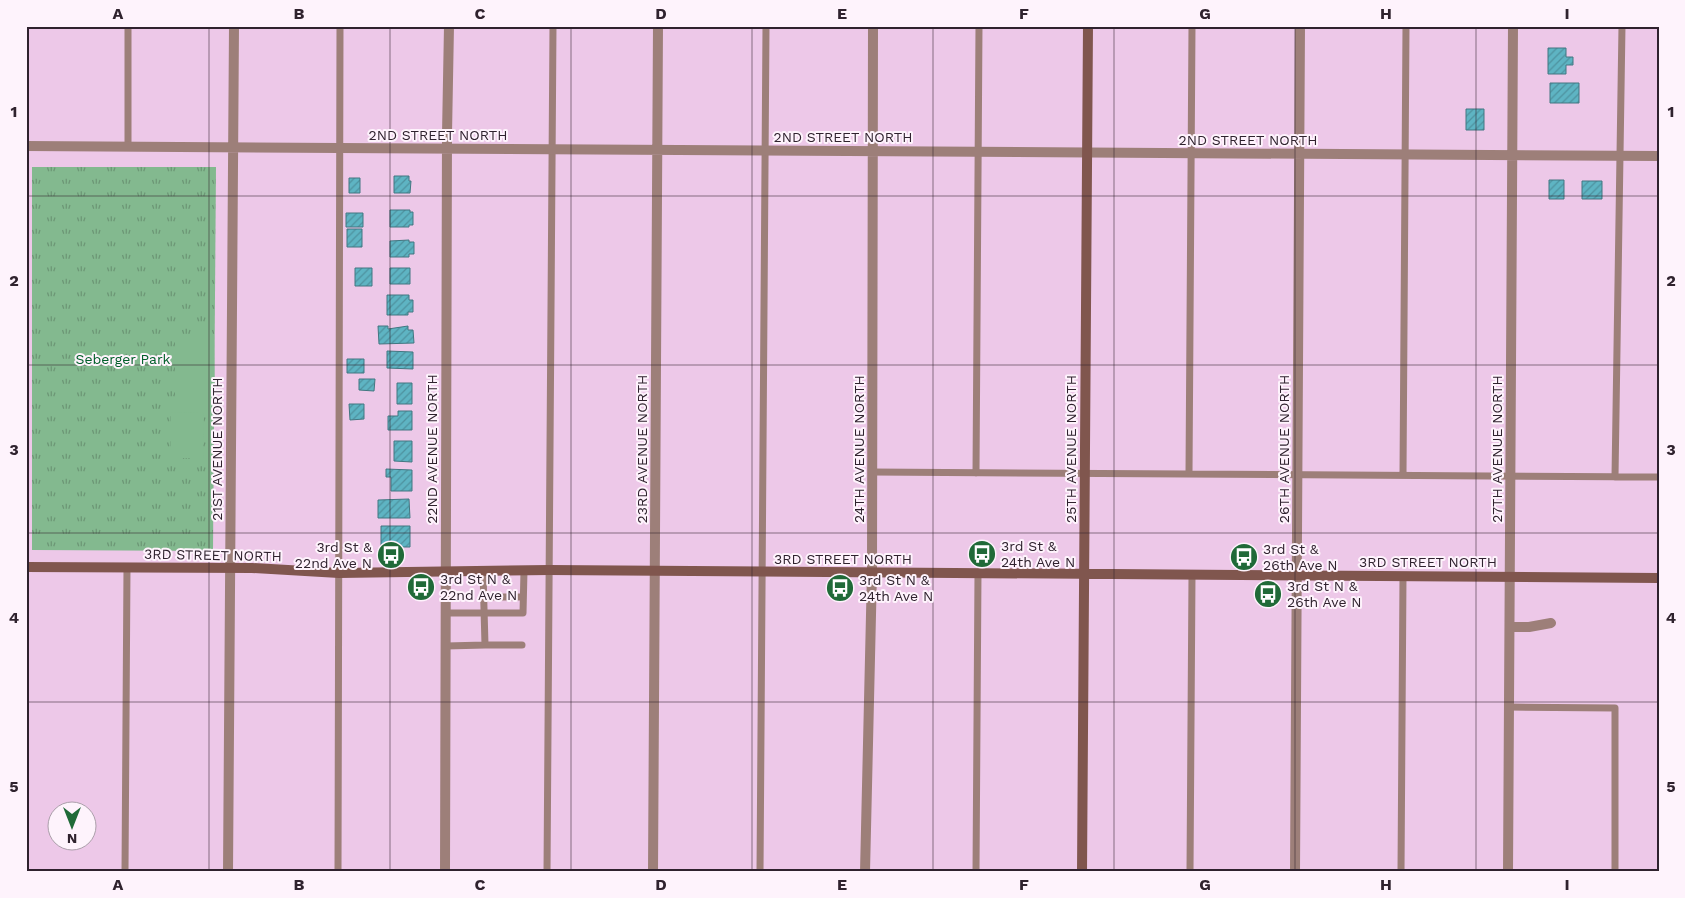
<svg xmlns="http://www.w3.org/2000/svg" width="1685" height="898" font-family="'Work Sans',sans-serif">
<defs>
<pattern id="grass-tufts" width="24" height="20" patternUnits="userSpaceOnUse" patternTransform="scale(1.25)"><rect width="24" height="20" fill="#83b98f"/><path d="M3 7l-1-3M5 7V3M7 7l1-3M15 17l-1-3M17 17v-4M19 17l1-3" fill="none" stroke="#6c9675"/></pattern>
<pattern id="building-hatch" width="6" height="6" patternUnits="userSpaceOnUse" patternTransform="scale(1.25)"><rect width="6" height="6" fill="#5eb4c3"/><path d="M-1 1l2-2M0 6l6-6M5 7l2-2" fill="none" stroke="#4e929f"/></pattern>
</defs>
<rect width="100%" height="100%" fill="#edc8e8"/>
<path fill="url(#grass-tufts)" d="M32,167h184l-3,384 -181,-1z"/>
<path fill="#83b98f" d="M175,334h39l1,76h-40z
M171,412l33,1 -1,45h-32z"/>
<path fill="url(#building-hatch)" stroke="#427781" d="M1548,48h18v9h7v8h-7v9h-18z
M1550,83h29v20h-29z
M1466,109h18v21h-18z
M394,176h15v5h2l-1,12h-16z
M349,178h11v15h-11z
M1549,180h15v19h-15z
M1582,181h20v18h-20z
M390,210h20v2h3v13h-4v2h-19z
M346,213h17v14h-17z
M347,229h15v18h-15z
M409,240v2h5v12h-5v3h-19v-16z
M355,268h17v18h-17z
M390,268h20v16h-20z
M387,295h22v5h4v12h-5v3h-21z
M378,326h10v3l20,-3v4h5l1,13 -35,1z
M387,351l26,1v17l-26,-1z
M347,359h17v14h-17z
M359,379h16l-1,12 -15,-1z
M397,383h15v21h-15z
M349,404h15v15l-14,1z
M398,411h14v19h-24v-14h10z
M394,441h18v21l-18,-1z
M386,469l26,1v21h-21v-14h-5z
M409,499l1,19h-32v-18z
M381,526h29v21h-29z"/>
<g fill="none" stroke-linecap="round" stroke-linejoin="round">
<path stroke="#9d7f79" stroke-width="7" d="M128,26v120
M872,472l787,5
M976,473l3,-447
M1189,474l3,-448
M1403,475l3,-449
M1615,477l7,-451
M484,597h39
M446,613h77l1,-42
M485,645h37
M446,646l39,-1 -2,-73
M1509,707l106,1v164
M125,872l2,-305
M338,872l2,-846
M547,872l6,-846
M760,872l6,-846
M976,872l2,-299
M1190,872l2,-297
M1401,872l2,-296"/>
<path stroke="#9d7f79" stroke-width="10" d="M26,146l1633,10
M1510,627h19l22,-4
M228,872l6,-846
M445,872l2,-738 2,-108
M653,872l5,-846
M865,872l7,-300 1,-546
M1295,872l5,-846
M1508,872l5,-846"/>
<path stroke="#80564e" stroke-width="10" d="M26,567l226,1 87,5 210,-3 1110,8
M1082,872l6,-846"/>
</g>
<path fill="none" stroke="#2f222e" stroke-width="1" stroke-opacity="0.55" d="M209,26v846M390,26v846M571,26v846M752,26v846M933,26v846M1114,26v846M1295,26v846M1476,26v846M26,196h1633M26,365h1633M26,533h1633M26,702h1633"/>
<defs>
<symbol id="bus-disc" viewBox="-11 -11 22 22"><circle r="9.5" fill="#206a38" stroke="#fef3fc"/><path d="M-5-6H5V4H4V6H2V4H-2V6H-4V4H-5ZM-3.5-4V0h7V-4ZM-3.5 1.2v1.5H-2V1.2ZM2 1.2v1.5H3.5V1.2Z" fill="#fff"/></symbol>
</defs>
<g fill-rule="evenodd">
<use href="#bus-disc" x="966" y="538" width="32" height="32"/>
<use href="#bus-disc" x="375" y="539" width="32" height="32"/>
<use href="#bus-disc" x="1228" y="541" width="32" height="32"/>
<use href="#bus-disc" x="405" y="571" width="32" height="32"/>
<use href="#bus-disc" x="824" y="572" width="32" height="32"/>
<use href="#bus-disc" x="1252" y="578" width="32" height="32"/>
</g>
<g text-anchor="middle" stroke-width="4" stroke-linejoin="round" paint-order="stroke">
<g font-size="14" fill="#2f222e" stroke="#fef3fc">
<text x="438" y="140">2ND STREET NORTH</text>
<text x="843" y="142">2ND STREET NORTH</text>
<text x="1248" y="145">2ND STREET NORTH</text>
<text transform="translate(217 449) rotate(-90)" y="5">21ST AVENUE NORTH</text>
<text transform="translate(432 449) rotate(-90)" y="5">22ND AVENUE NORTH</text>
<text transform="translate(642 449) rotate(-90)" y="5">23RD AVENUE NORTH</text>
<text transform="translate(859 449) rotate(-90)" y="5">24TH AVENUE NORTH</text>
<text transform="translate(1071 449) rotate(-90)" y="5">25TH AVENUE NORTH</text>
<text transform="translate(1284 449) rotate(-90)" y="5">26TH AVENUE NORTH</text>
<text transform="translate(1497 449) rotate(-90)" y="5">27TH AVENUE NORTH</text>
<text transform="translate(213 555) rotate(1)" y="5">3RD STREET NORTH</text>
<text x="843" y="564">3RD STREET NORTH</text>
<text x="1428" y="567">3RD STREET NORTH</text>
</g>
<g font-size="14" fill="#02602b" stroke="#fef3fc">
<text x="123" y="364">Seberger Park</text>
</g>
<g font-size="14" fill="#2f222e" stroke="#fef3fc" text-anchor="start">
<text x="1001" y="551">3rd St &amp;<tspan x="1001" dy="16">24th Ave N</tspan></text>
<text x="372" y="552" text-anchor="end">3rd St &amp;<tspan x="372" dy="16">22nd Ave N</tspan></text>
<text x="1263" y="554">3rd St &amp;<tspan x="1263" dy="16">26th Ave N</tspan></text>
<text x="440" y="584">3rd St N &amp;<tspan x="440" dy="16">22nd Ave N</tspan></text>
<text x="859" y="585">3rd St N &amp;<tspan x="859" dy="16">24th Ave N</tspan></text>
<text x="1287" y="591">3rd St N &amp;<tspan x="1287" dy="16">26th Ave N</tspan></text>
</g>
</g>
<rect width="1685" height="898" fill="none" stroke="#fef3fc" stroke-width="55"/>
<g transform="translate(72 826) rotate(180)"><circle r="24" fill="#fef3fc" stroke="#ab9faa"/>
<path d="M0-4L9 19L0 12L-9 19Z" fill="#206a38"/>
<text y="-8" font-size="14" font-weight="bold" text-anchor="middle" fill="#2f222e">N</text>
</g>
<rect x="28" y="28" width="1630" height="842" fill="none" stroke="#2f222e" stroke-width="2"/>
<g font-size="16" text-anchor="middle" font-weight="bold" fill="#2f222e">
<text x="118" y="19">A</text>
<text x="299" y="19">B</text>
<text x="480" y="19">C</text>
<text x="661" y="19">D</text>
<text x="842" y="19">E</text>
<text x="1024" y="19">F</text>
<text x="1205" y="19">G</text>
<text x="1386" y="19">H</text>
<text x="1567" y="19">I</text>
<text x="14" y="117">1</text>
<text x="1671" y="117">1</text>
<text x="14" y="286">2</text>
<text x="1671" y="286">2</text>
<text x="14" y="455">3</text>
<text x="1671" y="455">3</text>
<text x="14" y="623">4</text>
<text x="1671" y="623">4</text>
<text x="14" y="792">5</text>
<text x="1671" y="792">5</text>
<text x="118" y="890">A</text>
<text x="299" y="890">B</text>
<text x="480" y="890">C</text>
<text x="661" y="890">D</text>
<text x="842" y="890">E</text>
<text x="1024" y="890">F</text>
<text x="1205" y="890">G</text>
<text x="1386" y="890">H</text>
<text x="1567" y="890">I</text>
</g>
</svg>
